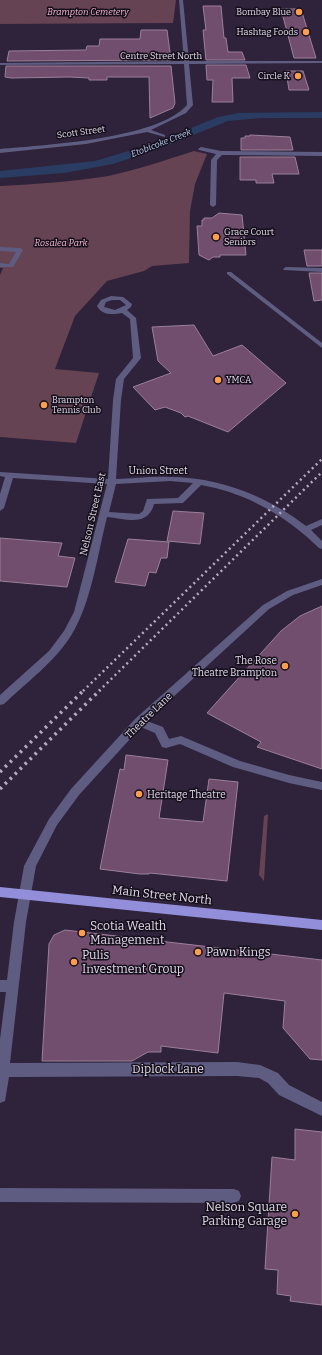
<svg xmlns="http://www.w3.org/2000/svg" width="322" height="1355" font-family="Bitter,serif">
<rect width="100%" height="100%" fill="#2f223b"/>
<path fill="#654352" d="M0,0h176l-3,23 -173,1z
M194,151l13,3 -12,30 -5,27 -1,52 -37,3 -8,5 -37,10 -32,35 -20,53 44,4 -23,70 -76,-6v-162l3,-7h-3v-82c36,-2 72,-4 108,-10 29,-6 58,-16 86,-25z
M268,814l-4,67 -5,-6 5,-59z"/>
<path fill="#2a3c61" d="M322,112v6h-61l-33,3 -72,29 -43,14 -49,9 -64,5v-7l95,-10 57,-17 66,-27 21,-4z"/>
<path fill="#714d6e" stroke="#9b8098" d="M203,6h18l3,32h2l2,14h14l3,8h-39l-3,-30h3z
M281,9h20l15,49h-22z
M141,30h26l4,30 -164,1 2,-10 77,-1 1,-4h12l1,-7h40z
M206,65h40l4,13h-18l1,24h-21l1,-22h-6z
M6,66h165l4,37 -2,5 -23,10 -1,-41h-42v3h-18v-2l-19,-1 -59,1 -6,-1z
M286,71h17l6,19h-20z
M250,135l40,2 3,13h-52v-12h4v-2h5z
M240,157h55l4,17h-27l2,9h-18v-3h-16z
M219,213l23,2 4,40h-26v2h-7l-4,3 -10,-5 -2,-29h5v-6h2v-2h8z
M304,250h18v16h-15z
M309,273h13v27l-8,1z
M194,325l19,31 29,-11 44,38 -58,49 -40,-16 -3,1 -4,-4 -16,-6 -10,3 -22,-23 38,-14 -13,-12 -6,-34z
M173,511l31,2 -4,31 -33,-3z
M0,538l62,5 -4,13 17,2 -8,29 -67,-6z
M128,539l41,3 -2,16h-6l-5,15 -7,-1 -4,14 -30,-4z
M322,606v163l-65,-22 4,-5 -54,-29 74,-82 19,-15z
M126,755l42,5 -9,58 44,4 6,-43 29,3 -11,99 -77,-8 -1,1h-9l-40,-5 20,-100 4,1z
M65,930l257,30v100l-12,-1 -27,-31 2,-27 -61,-8 -6,60 -57,-7v6h-13l-16,9h-90l7,-117 5,-9z
M295,1129l27,3v173l-32,-4 1,-5 -14,-2 1,-24 -13,-1 7,-112 23,3z"/>
<g fill="none" stroke-linecap="round" stroke-linejoin="round">
<path fill="#5e5d81" fill-rule="evenodd" d="M179,0h4l6,61h133v2l-133,1 4,41 -7,8 -35,17 14,5v2l-18,-5 -61,12 -86,9v-4c45,-4 158,-10 187,-44l-3,-41 -184,1v-2l184,-2z
M201,147l20,4 101,1v4l-100,-1 -5,5 -1,45 -3,2 -3,-2 1,-45 5,-6 -17,-4 -1,-1z
M0,247l20,1 3,2 -10,17h-13v-4l9,1 7,-12 -16,-1z
M286,267l36,1v4l-38,-2 -1,-1z
M227,272h4l91,71v5l-95,-74z
M111,296l12,1 9,7 -1,3 -4,3 9,8 5,40 -17,21 -3,21 -5,79c18,0 35,-3 53,-2 50,0 98,19 137,49l16,-7v6l-11,5 11,11v8l-3,-1c-33,-32 -72,-55 -118,-63l-18,18 -29,1c-6,23 -28,15 -47,13 -9,36 -16,86 -35,117 -16,27 -45,48 -68,70l-4,1v-10l49,-44 15,-20 10,-19 33,-128 -94,-6 -9,30 -4,3v-17l5,-17 -5,-1v-4l108,7 5,-79 3,-21 17,-21 -3,-39 -8,-6c-9,2 -21,2 -25,-7l4,-6zM112,300h8l6,5 -11,5 -11,-3 2,-5zM170,481l23,2 -15,15 -31,1 -4,12 -4,3 -30,-2 7,-28z
M322,579v6l-29,10 -24,14 -122,112 16,6 6,12 12,-3 59,25 49,14 33,7v8l-33,-7 -56,-16 -53,-23 -14,4 -4,-1 -7,-14 -14,-6 -62,68 -22,30 -21,41 -10,56 -16,141 227,-1 23,3 18,8 11,12 33,17v14l-43,-21 -11,-12 -9,-5 -22,-2 -228,1 -4,24 -5,2v-64l6,-47h-6v-12h7l7,-58 10,-56 25,-47 22,-30 64,-70 128,-114 24,-14z
M0,1188l234,1 5,2 2,5 -2,5 -5,2 -234,-1z"/>
<path fill="#928ed9" fill-rule="evenodd" d="M0,887l322,33v10l-322,-33z"/>
<path stroke="#b5abbe" stroke-width="2.5" stroke-dasharray="2 3.5" stroke-linecap="butt" d="M83,691l239,-232
M99,691l223,-219"/>
<path stroke="#b5abbe" stroke-width="3.5" stroke-dasharray="2.5 4.5" stroke-linecap="butt" d="M0,772l84,-82
M0,789l100,-99"/>
</g>
<g fill="#fb9e50" stroke="#140f1a" stroke-width="1.5">
<circle cx="299" cy="12" r="4"/>
<circle cx="306" cy="32" r="4"/>
<circle cx="298" cy="76" r="4"/>
<circle cx="216" cy="237" r="4"/>
<circle cx="218" cy="380" r="4"/>
<circle cx="44" cy="405" r="4"/>
<circle cx="285" cy="666" r="4"/>
<circle cx="139" cy="794" r="4"/>
<circle cx="82" cy="933" r="4"/>
<circle cx="198" cy="952" r="4"/>
<circle cx="74" cy="962" r="4"/>
<circle cx="295" cy="1214" r="4"/>
</g>
<g text-anchor="middle" stroke-width="3" stroke-linejoin="round" paint-order="stroke">
<g font-size="9" font-style="italic" fill="#fabbd6" stroke="#140f1a">
<text x="88" y="15">Brampton Cemetery</text>
<text x="61" y="246">Rosalea Park</text>
</g>
<g font-size="9" fill="#e1d9e9" stroke="#140f1a" text-anchor="end">
<text x="291" y="15">Bombay Blue</text>
<text x="298" y="35">Hashtag Foods</text>
<text x="290" y="79">Circle K</text>
<text x="224" y="235" text-anchor="start">Grace Court<tspan x="224" dy="10">Seniors</tspan></text>
<text x="226" y="383" text-anchor="start">YMCA</text>
<text x="52" y="403" text-anchor="start">Brampton<tspan x="52" dy="10">Tennis Club</tspan></text>
</g>
<g font-size="9" fill="#e1d9e9" stroke="#140f1a">
<text x="161" y="59">Centre Street North</text>
<text transform="translate(81 132) rotate(-8)" y="3">Scott Street</text>
</g>
<g font-size="9" font-style="italic" fill="#bacff6" stroke="#140f1a">
<text transform="translate(161 143) rotate(-21)" y="3">Etobicoke Creek</text>
</g>
<g font-size="10" fill="#e1d9e9" stroke="#140f1a">
<text x="158" y="474">Union Street</text>
<text transform="translate(92 514) rotate(-77)" y="4">Nelson Street East</text>
<text transform="translate(148 715) rotate(-44)" y="4">Theatre Lane</text>
</g>
<g font-size="10" fill="#e1d9e9" stroke="#140f1a" text-anchor="end">
<text x="277" y="664">The Rose<tspan x="277" dy="12">Theatre Brampton</tspan></text>
<text x="147" y="798" text-anchor="start">Heritage Theatre</text>
</g>
<g font-size="12" fill="#e1d9e9" stroke="#140f1a">
<text transform="translate(162 895) rotate(6)" y="4">Main Street North</text>
<text x="168" y="1073">Diplock Lane</text>
</g>
<g font-size="12" fill="#e1d9e9" stroke="#140f1a" text-anchor="start">
<text x="90" y="930">Scotia Wealth<tspan x="90" dy="14">Management</tspan></text>
<text x="206" y="956">Pawn Kings</text>
<text x="82" y="959">Pulis<tspan x="82" dy="14">Investment Group</tspan></text>
<text x="287" y="1211" text-anchor="end">Nelson Square<tspan x="287" dy="14">Parking Garage</tspan></text>
</g>
</g>
</svg>
